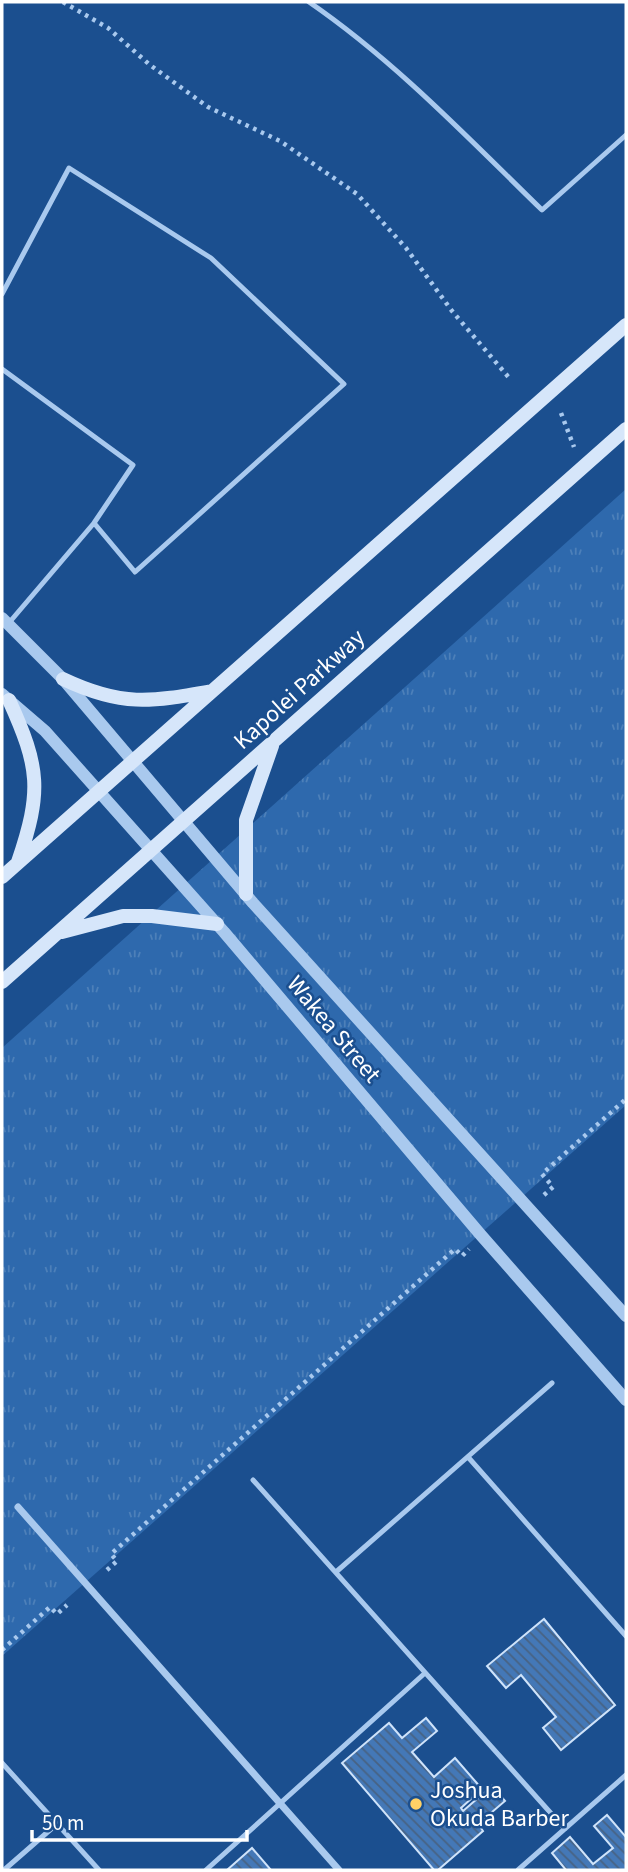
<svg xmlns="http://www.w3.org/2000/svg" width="628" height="1872" font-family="'Source Sans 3',sans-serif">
<defs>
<pattern id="grass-tufts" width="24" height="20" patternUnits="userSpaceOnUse" patternTransform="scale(1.75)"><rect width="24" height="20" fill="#2e69ad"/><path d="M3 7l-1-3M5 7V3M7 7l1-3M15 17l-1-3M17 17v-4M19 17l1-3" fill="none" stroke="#4d80b9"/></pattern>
<pattern id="building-back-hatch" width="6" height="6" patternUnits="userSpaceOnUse" patternTransform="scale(1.75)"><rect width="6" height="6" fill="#4478b7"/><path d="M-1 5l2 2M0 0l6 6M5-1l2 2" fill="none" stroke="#486282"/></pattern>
</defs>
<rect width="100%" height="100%" fill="#1b4f8f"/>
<path fill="url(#grass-tufts)" d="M626,489v616l-624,551v-608z"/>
<path fill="url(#building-back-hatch)" stroke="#cfe3fa" stroke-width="2" d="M544,1619l71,86 -54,45 -18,-22 13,-11 -35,-42 -15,13 -19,-22z
M426,1718l11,13 -25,21 22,25 21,-19 27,31 -21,19 2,3 29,-25 13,15 -27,23 5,7 -45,39h-4l-92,-107 47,-40 13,15z
M607,1815l19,22v33h-60l-14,-17 18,-16 23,27 20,-16 -19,-22z
M252,1848l19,22h-44z"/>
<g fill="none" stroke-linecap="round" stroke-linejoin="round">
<path stroke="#a9c9ee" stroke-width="4.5" stroke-dasharray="3.5 5" stroke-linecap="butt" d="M63,2l45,26 42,37 58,42 72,34 77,53 49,54 46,63 59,69
M561,413l13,34
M544,1195l9,-8 -11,-13 84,-75
M107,1570l10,-9 -6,-7 344,-305 7,7 7,-7
M2,1650l48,-43 7,7 10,-9"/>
<path stroke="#a9c9ee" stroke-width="5" d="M309,2c86,59 159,136 233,208l84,-75
M2,294l67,-126 142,90 133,126 -209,188 -41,-49
M2,369l131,96 -39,58 -86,101
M468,1457l158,179
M253,1480l312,349
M336,1572l216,-189
M2,1763l97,107
M4,1870l54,-47
M206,1870l219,-197
M518,1870l108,-95"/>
<path stroke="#a9c9ee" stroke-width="7" d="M18,1507l321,363"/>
<path stroke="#a9c9ee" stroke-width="12" d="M2,618l61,61 190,224 373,413
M2,694l43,37 179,201 256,302 146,166"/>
<path stroke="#d6e6fa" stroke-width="14" d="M63,679c59,28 87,23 149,12
M9,700c31,68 33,91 9,162
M2,877l624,-552
M246,894v-74l26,-74
M62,932l61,-16h29l65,8
M2,982l624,-553"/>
</g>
<circle fill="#ffd166" stroke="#1b4f8f" stroke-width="2.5" cx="416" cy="1804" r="7"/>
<g text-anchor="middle" stroke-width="5" stroke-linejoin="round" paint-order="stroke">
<g font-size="24" fill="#fff" stroke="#1b4f8f">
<text transform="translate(299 689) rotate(-42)" y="8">Kapolei Parkway</text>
<text transform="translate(334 1029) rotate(50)" y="8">Wakea Street</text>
</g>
<g font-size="24" fill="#fff" stroke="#1b4f8f" text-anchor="start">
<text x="430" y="1798">Joshua<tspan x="430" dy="28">Okuda Barber</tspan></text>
</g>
</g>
<rect width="628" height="1872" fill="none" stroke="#ffffff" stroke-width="7"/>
<path d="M32 1830v10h215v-10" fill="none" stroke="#ffffff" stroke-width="3.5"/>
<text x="42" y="1830" font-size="21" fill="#ffffff" stroke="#1b4f8f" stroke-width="5" paint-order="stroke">50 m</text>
</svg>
